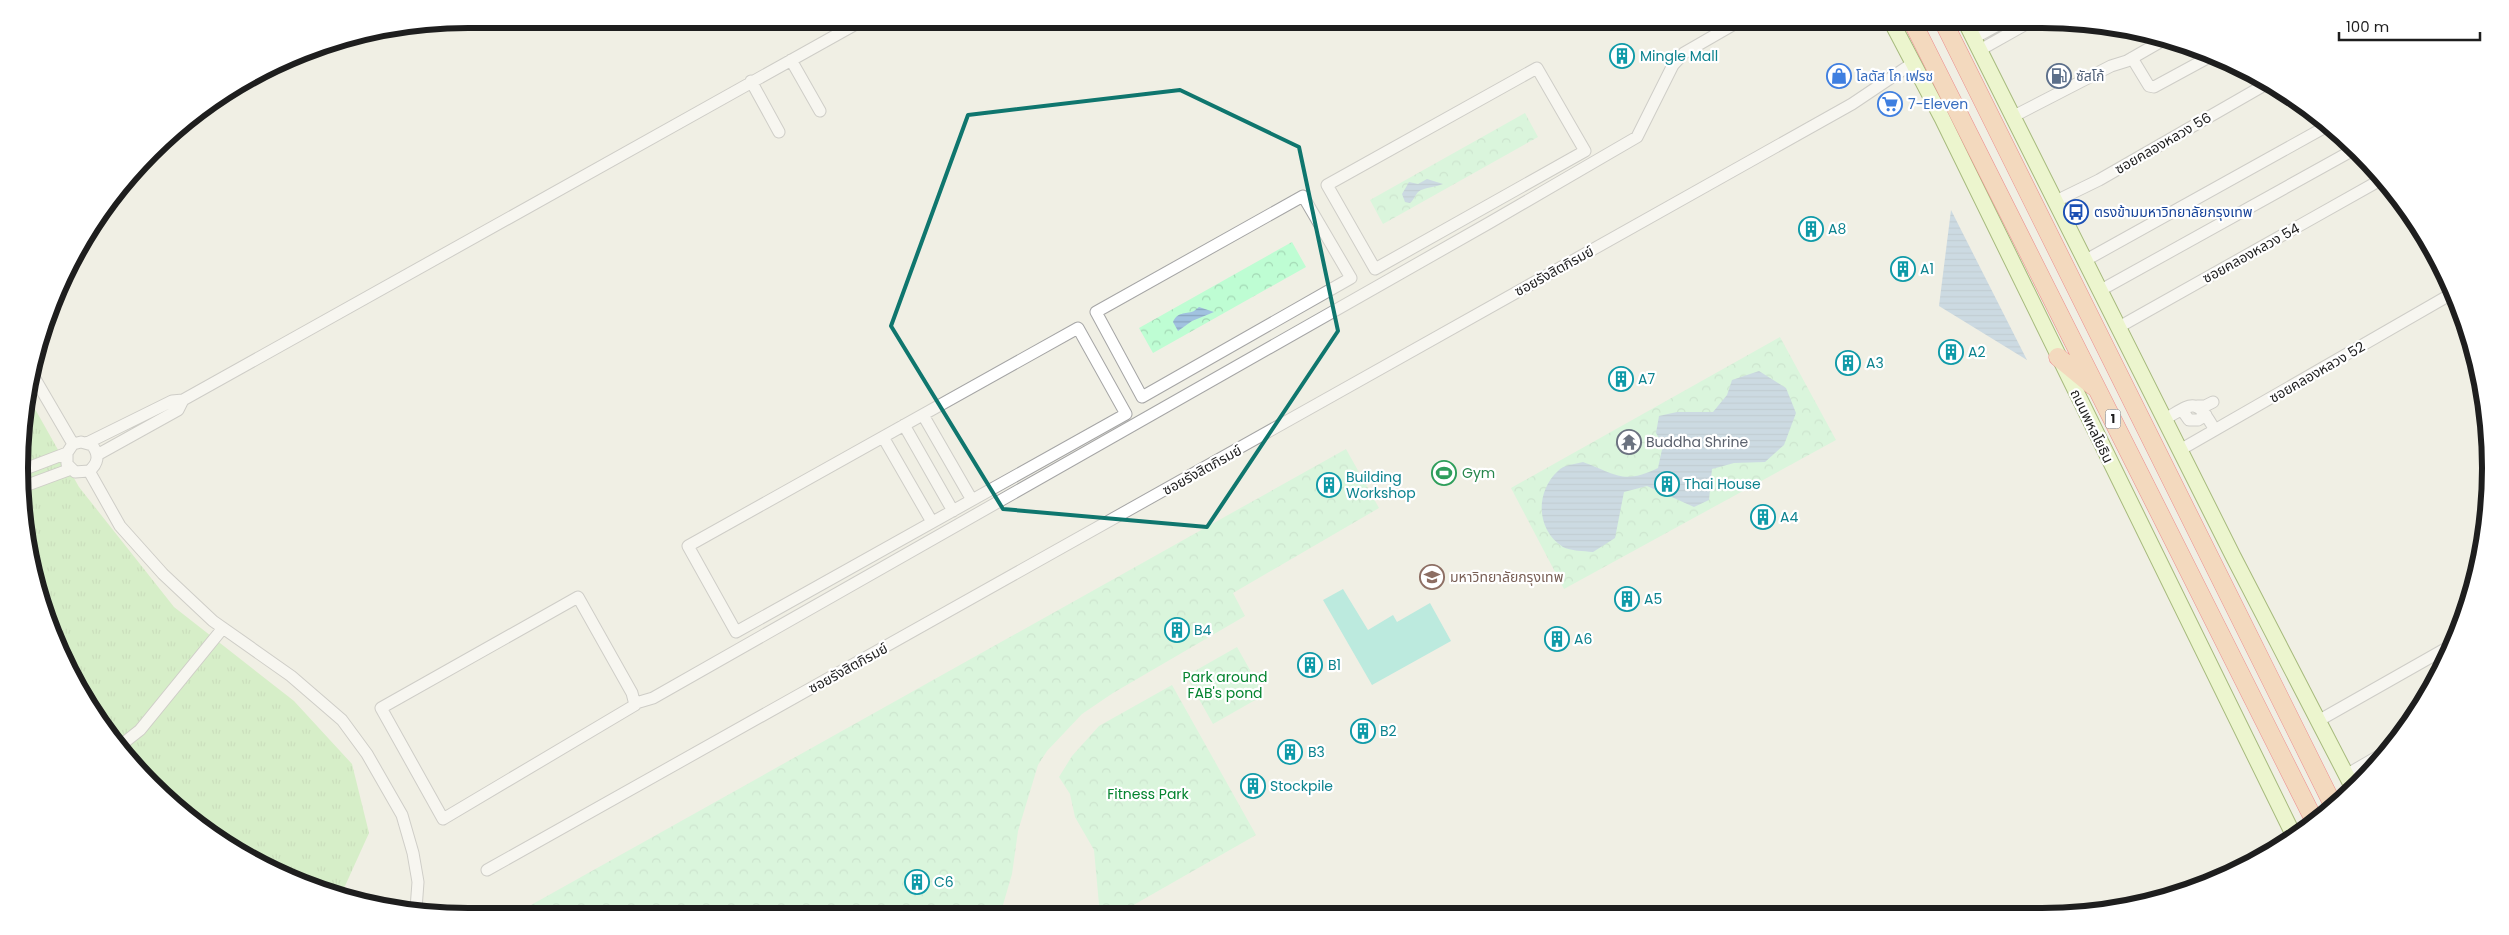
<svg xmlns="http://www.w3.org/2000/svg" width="2509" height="935" font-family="Poppins,'Noto Sans Thai',sans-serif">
<defs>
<pattern id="grass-tufts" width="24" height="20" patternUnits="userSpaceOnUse" patternTransform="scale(1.25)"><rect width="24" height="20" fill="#b7eda6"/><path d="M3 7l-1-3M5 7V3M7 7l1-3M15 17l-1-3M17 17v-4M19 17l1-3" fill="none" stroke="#9dcb8e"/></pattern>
<pattern id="park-crowns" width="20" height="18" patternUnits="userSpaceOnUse" patternTransform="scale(1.25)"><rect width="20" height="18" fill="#befdd3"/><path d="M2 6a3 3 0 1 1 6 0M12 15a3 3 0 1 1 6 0" fill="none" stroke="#a3d8b5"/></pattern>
<pattern id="water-rules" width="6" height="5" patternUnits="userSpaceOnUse" patternTransform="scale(1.25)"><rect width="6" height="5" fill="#a1c2e0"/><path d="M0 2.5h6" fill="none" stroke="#8aa6c0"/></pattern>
</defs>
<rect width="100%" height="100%" fill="#f0efe4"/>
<path fill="url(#grass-tufts)" d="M26,393l53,94 95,120 120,94 58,63 17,69 -29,64 -71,-27 -74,-46 -101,-107 -41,-78 -26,-84 -4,-146z"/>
<path fill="url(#park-crowns)" d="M1525,113l13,24 -155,87 -13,-24z
M1292,242l14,25 -153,86 -14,-25z
M1780,337l56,103 -272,149 -53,-101z
M1346,449l33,59 -146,85 12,23 -132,77 -31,21 -35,37 -9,14 -20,66 -6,43 -12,41 -463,1 -6,-11z
M1237,647l27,48 -51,29 -27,-48z
M1172,685l84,150 -140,80h-16l-6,-65 -19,-33 -5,-23 -11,-17 13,-21 27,-30z"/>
<path fill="#7de4d7" d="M1343,589l25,41 25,-15 4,7 33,-19 21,38 -79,44 -49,-85z"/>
<path fill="url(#water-rules)" d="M1427,179l16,5c-7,3 -15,3 -22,6 -6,3 -6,9 -11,13l-5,-1 -3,-8 7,-12 9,2z
M1951,210l76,150 -88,-54z
M1199,307l15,5 -22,9 -14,10 -5,-9c5,-11 11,-7 21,-11z
M1759,371l27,17 10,25 -12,32 -19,17 -31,1 -22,6 -3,31 -15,7 -47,-21 -23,6 -9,46 -22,14c-9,-1 -23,-1 -30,-5 -27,-17 -28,-55 -5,-76 5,-6 17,-7 25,-9 33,12 40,23 75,6l5,-23 -7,-12 3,-17 18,-4h36l14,-17 5,-15z"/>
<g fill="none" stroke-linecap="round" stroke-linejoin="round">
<defs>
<path id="minor" d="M1974,38l35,-19
M1980,50l55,-31
M2132,58l17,28 5,1 59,-32
M791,60l29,51
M1537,68l48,83 -210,118 -48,-84z
M751,81l28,51
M2014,116l97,-50 16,-5 40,-23
M1303,196l48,82 -209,119 -46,-85z
M2056,201l43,-21 169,-97
M2086,260l243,-135
M2101,290l254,-141
M2119,327l265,-149
M1078,328l48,86 -390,218 -48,-86z
M31,372l42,72
M2197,406h8l8,-4
M2182,410l7,10h9l8,-5
M923,415l49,85
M2165,419c25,-14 30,-23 47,6
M904,425l49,86
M883,437l49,85
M87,443l85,-42 11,-1 682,-381
M2180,450l273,-157
M97,455l81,-45 5,-10
M25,469l42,-16 6,-9 8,-2 11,3c8,10 6,19 -3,26l-14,1 -8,-8v-11
M89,471l31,55 43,48 50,47 78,55 51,44 25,34 35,61 11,38 5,29 -2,27
M25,486l46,-17
M635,705l-3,-12 -54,-96 -197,111 62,111 192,-114 1,-2 17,-5 836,-475 148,-86 36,-72 11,-12 59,-34
M2318,721l127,-72
M121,745l19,-15 83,-102
M2346,775l36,-21
M487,870l1365,-766 61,-41"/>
<path id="secondary" d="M1890,19l52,99 351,716
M1964,19l269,537 120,232"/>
<path id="trunk" d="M1911,19l403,801
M1942,19l392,788
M2058,357l35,29"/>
</defs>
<use href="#minor" stroke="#a5a5a5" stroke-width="13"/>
<use href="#secondary" stroke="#4d7b00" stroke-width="17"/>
<use href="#trunk" stroke="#e6192a" stroke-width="19"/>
<use href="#minor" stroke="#fff" stroke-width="11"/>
<use href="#secondary" stroke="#e7fdb4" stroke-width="15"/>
<use href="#trunk" stroke="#f6be90" stroke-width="18"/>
</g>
<path d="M0 0H2509V935H0ZM1180,90l119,57 39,184 -131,196 -204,-18 -112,-183 77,-211z" fill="#f0efe4" fill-opacity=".55" fill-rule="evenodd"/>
<path fill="none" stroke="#0f766e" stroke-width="4" stroke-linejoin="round" d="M1180,90l119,57 39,184 -131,196 -204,-18 -112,-183 77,-211z"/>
<defs>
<symbol id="building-ring" viewBox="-11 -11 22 22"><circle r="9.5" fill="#fff" stroke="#0f9aa8" stroke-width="1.5"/><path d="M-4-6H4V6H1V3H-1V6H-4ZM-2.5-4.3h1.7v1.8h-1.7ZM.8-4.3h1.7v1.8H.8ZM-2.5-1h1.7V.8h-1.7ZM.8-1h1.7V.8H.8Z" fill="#0f9aa8"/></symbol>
<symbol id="shop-ring" viewBox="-11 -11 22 22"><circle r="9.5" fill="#fff" stroke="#3f7fe0" stroke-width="1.5"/><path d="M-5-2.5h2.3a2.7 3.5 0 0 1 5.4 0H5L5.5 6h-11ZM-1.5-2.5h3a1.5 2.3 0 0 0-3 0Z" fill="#3f7fe0"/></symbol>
<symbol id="fuel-ring" viewBox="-11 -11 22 22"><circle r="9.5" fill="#fff" stroke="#5c6f8a" stroke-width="1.5"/><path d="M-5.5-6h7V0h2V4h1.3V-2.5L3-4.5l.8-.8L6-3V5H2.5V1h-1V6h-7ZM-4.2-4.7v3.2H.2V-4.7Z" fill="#5c6f8a"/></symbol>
<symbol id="supermarket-ring" viewBox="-11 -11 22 22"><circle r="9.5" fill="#fff" stroke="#3f7fe0" stroke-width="1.5"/><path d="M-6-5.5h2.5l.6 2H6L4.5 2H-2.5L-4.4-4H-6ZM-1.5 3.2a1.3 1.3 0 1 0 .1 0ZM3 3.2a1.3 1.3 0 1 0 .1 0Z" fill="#3f7fe0"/></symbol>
<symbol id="bus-ring" viewBox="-11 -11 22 22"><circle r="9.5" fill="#fff" stroke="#1a4fb4" stroke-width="1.5"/><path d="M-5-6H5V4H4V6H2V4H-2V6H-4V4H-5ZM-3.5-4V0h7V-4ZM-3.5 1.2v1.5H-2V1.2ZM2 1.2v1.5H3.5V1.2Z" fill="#1a4fb4"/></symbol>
<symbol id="temple-ring" viewBox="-11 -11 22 22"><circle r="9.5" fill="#fff" stroke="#6b7280" stroke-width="1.5"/><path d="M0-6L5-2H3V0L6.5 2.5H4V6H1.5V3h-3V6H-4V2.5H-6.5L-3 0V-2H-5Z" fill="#6b7280"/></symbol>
<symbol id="stadium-ring" viewBox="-11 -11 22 22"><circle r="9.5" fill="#fff" stroke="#2e9e5b" stroke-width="1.5"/><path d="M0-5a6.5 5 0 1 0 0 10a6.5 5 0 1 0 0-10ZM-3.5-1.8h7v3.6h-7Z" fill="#2e9e5b"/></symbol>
<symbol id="university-ring" viewBox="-11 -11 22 22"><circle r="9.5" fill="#fff" stroke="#8d6e63" stroke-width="1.5"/><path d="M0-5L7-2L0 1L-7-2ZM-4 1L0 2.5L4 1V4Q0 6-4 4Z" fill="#8d6e63"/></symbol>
</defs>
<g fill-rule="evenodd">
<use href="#building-ring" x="1608" y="42" width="28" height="28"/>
<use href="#shop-ring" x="1825" y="62" width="28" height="28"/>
<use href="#fuel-ring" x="2045" y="62" width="28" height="28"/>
<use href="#supermarket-ring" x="1876" y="90" width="28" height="28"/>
<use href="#bus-ring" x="2062" y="198" width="28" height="28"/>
<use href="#building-ring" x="1797" y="215" width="28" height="28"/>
<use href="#building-ring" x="1889" y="255" width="28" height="28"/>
<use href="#building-ring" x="1937" y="338" width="28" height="28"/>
<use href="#building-ring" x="1834" y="349" width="28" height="28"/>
<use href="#building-ring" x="1607" y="365" width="28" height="28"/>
<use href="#temple-ring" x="1615" y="428" width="28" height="28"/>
<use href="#stadium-ring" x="1430" y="459" width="28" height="28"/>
<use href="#building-ring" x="1653" y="470" width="28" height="28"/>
<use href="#building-ring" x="1315" y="471" width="28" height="28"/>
<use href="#building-ring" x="1749" y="503" width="28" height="28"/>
<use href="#university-ring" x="1418" y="563" width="28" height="28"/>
<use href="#building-ring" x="1613" y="585" width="28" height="28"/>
<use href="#building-ring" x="1163" y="616" width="28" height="28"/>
<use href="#building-ring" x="1543" y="625" width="28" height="28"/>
<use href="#building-ring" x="1296" y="651" width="28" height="28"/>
<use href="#building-ring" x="1349" y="717" width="28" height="28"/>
<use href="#building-ring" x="1276" y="738" width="28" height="28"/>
<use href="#building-ring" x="1239" y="772" width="28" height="28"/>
<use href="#building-ring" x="903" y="868" width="28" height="28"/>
</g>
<g text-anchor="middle" stroke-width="4.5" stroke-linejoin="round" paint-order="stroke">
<rect fill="#fff" stroke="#626262" stroke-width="1" x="2105.5" y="409.5" width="15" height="19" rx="4"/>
<g font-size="12" font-weight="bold" fill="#1e1e1e">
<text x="2113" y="423">1</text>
</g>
<g font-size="14" fill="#0d838f" stroke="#fff" text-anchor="start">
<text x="1640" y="61">Mingle Mall</text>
<text x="1828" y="234">A8</text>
<text x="1920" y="274">A1</text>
<text x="1968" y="357">A2</text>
<text x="1866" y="368">A3</text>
<text x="1638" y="384">A7</text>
<text x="1346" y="482">Building<tspan x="1346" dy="16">Workshop</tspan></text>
<text x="1684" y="489">Thai House</text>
<text x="1780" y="522">A4</text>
<text x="1644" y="604">A5</text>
<text x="1194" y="635">B4</text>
<text x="1574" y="644">A6</text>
<text x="1328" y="670">B1</text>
<text x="1380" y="736">B2</text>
<text x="1308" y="757">B3</text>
<text x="1270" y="791">Stockpile</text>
<text x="934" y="887">C6</text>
</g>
<g font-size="14" fill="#366cbe" stroke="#fff" text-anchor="start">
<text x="1856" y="81">โลตัส โก เฟรช</text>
<text x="1908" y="109">7-Eleven</text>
</g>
<g font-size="14" fill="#4e5e75" stroke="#fff" text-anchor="start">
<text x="2076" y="81">ซัสโก้</text>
</g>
<g font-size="14" fill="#1e1e1e" stroke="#fff">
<text transform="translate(2163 143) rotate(-30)" y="5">ซอยคลองหลวง 56</text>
<text transform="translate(2251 253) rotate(-29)" y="5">ซอยคลองหลวง 54</text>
<text transform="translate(1554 271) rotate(-29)" y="5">ซอยรังสิตภิรมย์</text>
<text transform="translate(2317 372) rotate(-30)" y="5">ซอยคลองหลวง 52</text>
<text transform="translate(2092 426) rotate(64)" y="5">ถนนพหลโยธิน</text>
<text transform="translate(1202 470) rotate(-29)" y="5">ซอยรังสิตภิรมย์</text>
<text transform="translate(848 668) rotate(-29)" y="5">ซอยรังสิตภิรมย์</text>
</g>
<g font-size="14" fill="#164399" stroke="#fff" text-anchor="start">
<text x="2094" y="217">ตรงข้ามมหาวิทยาลัยกรุงเทพ</text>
</g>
<g font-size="14" fill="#5b616d" stroke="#fff" text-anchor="start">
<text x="1646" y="447">Buddha Shrine</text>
</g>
<g font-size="14" fill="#27864d" stroke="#fff" text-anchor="start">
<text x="1462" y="478">Gym</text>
</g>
<g font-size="14" fill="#785e54" stroke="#fff" text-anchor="start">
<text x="1450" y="582">มหาวิทยาลัยกรุงเทพ</text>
</g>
<g font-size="14" fill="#058430" stroke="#fff">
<text x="1225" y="682">Park around<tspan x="1225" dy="16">FAB's pond</tspan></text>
<text x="1148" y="799">Fitness Park</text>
</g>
</g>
<path d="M0 0H2509V935H0ZM468 28H2042A440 440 0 0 1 2482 468V468A440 440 0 0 1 2042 908H468A440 440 0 0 1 28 468V468A440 440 0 0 1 468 28Z" fill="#fff" fill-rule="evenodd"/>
<path fill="none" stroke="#1e1e1e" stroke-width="6" d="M468 28H2042A440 440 0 0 1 2482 468V468A440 440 0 0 1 2042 908H468A440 440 0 0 1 28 468V468A440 440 0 0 1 468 28Z"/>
<path d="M2339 32v8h141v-8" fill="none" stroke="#1e1e1e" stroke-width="2.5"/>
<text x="2346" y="32" font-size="15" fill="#1e1e1e" stroke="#ffffff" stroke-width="4" paint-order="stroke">100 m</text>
</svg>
